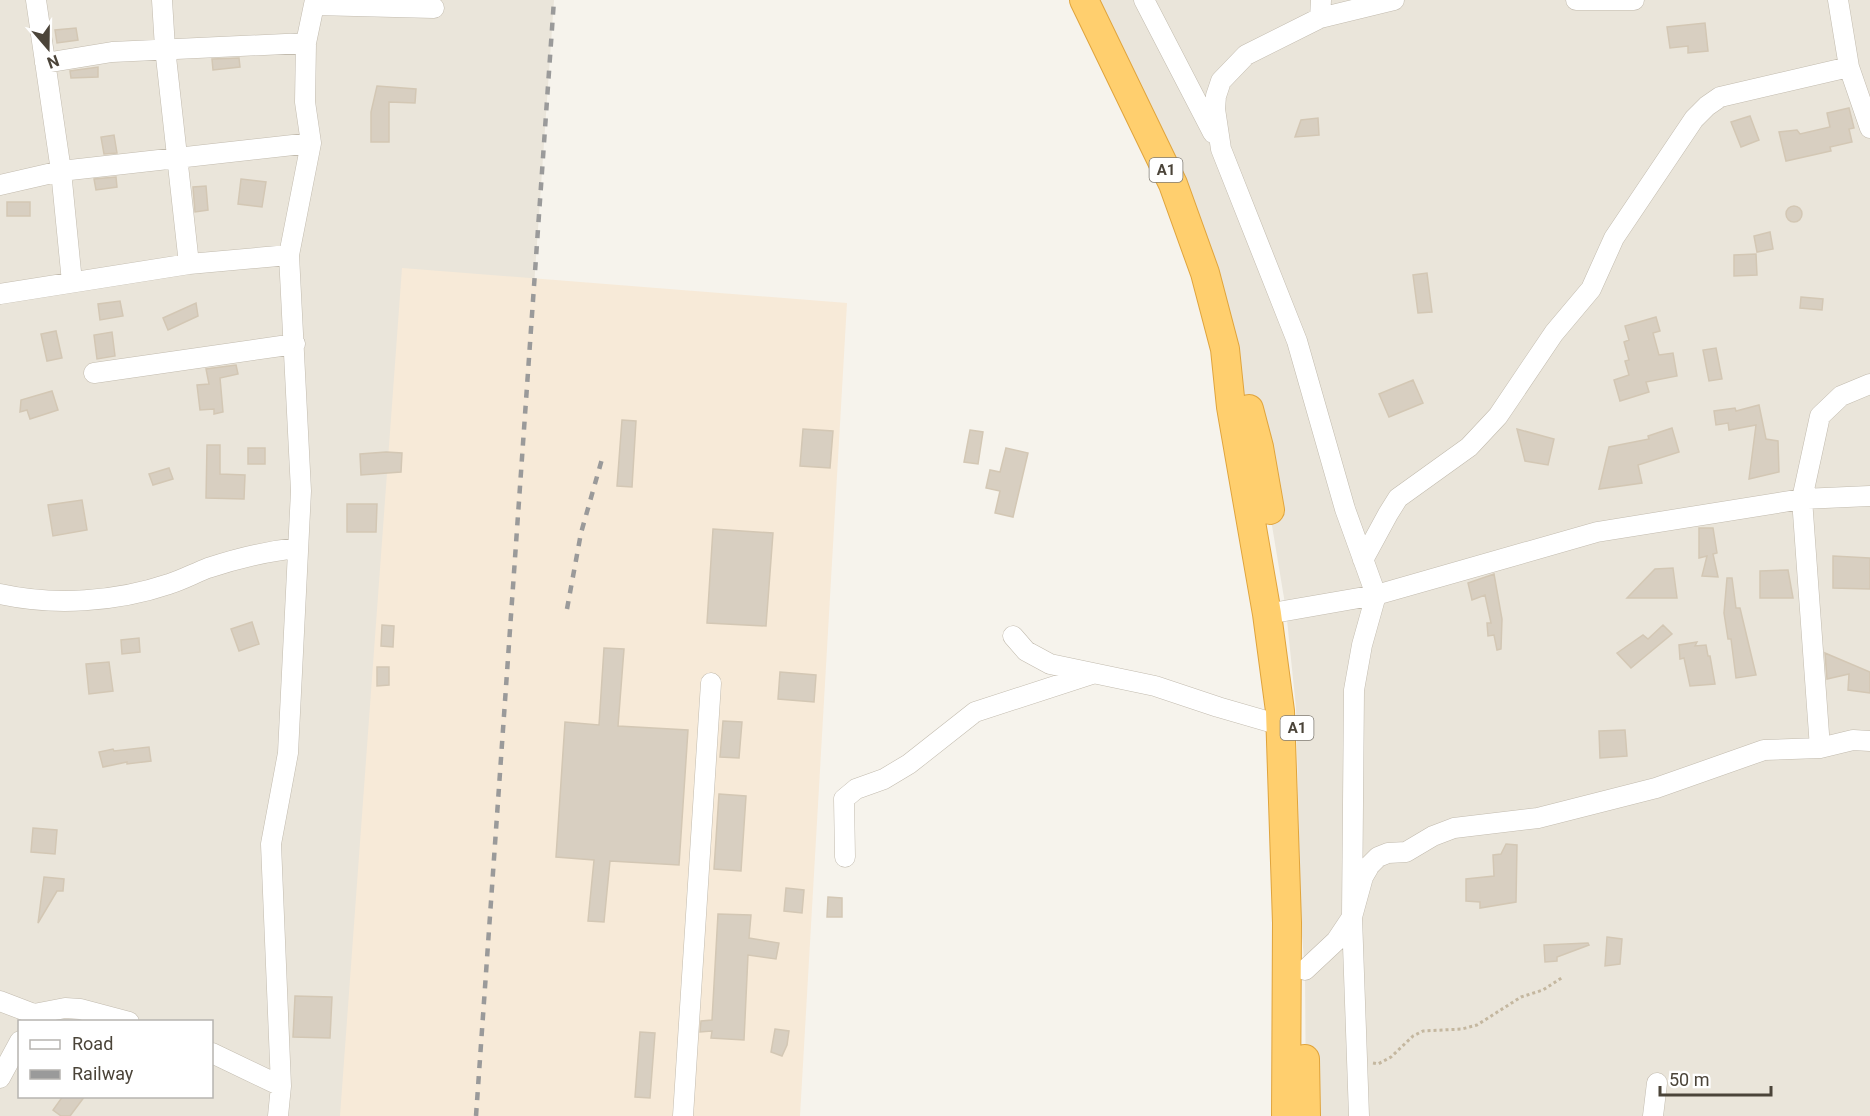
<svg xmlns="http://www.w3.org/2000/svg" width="1870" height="1116" font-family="Roboto,sans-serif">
<rect width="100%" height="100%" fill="#f6f3ec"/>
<path fill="#eae5da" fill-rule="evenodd" d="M0,0h554l-78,1116h-476zM20,1022h192v74h-192z
M1084,0h786v1116h-564l-1,-146 -4,-46 -5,-216 -10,-98 -27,-163 -13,-50z"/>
<path fill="#f7ead8" d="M402,268l445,35 -47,813h-460z"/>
<path fill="#d8cfc1" stroke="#d3c7b4" stroke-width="1.5" d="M1705,23l3,28 -20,2v-7l-18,2 -3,-21z
M76,28l2,12 -21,3 -2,-13z
M239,58l1,9 -27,3 -1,-11z
M98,67v10l-27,1 -1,-7z
M377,86l39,3 -1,14 -26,-1v40h-18v-30z
M1849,108l5,20 -5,1 3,13 -22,5 1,4 -45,10 -7,-29 18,-2 3,4 30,-7 -3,-14z
M1750,116l9,24 -18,7 -10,-25z
M1318,118l1,17 -24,2 6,-17z
M114,135l3,18 -13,1 -3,-17z
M116,177l1,10 -21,3 -2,-11z
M241,179l25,3 -4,25 -24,-3z
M206,186l2,24 -13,2 -2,-25z
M7,202h23v14h-23z
M1786 214a8 8 0 1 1 16 0a8 8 0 1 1-16 0Z
M1770,232l3,17 -16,3 -3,-16z
M1756,254l1,21 -23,1v-21z
M1427,273l5,39 -14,1 -5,-38z
M1801,297l22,2 -1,11 -22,-2z
M120,301l3,15 -23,4 -2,-16z
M196,303l2,13 -30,14 -5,-12z
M1656,317l4,14 -7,2 6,22 14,-2 4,23 -31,6 3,10 -29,9 -6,-21 15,-5 -4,-14 4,-1 -5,-18 5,-2 -4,-14z
M56,331l6,27 -15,3 -6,-27z
M112,332l3,24 -18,3 -3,-24z
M1716,348l6,31 -13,2 -6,-31z
M236,365l2,9 -18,4 3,34 -9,2v-5l-14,1 -3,-25 12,-1 -3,-15z
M1413,380l10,23 -34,14 -10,-23z
M52,391l6,19 -28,9 -3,-9 -7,2 1,-12z
M1759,405l7,34 12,2 1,31 -30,7 7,-54 -27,5 -1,-7 -12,2 -2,-14 21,-3 1,3z
M622,420l14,1 -4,66 -15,-1z
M1672,428l7,24 -41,13 4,18 -43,6 10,-42 40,-8 -1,-3z
M803,429l30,2 -3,37 -30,-2z
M1517,429l37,10 -6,26 -23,-4z
M970,430l13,2 -5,32 -14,-2z
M207,445h13v29l25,1 -1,24 -38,-1z
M248,448h17v16h-17z
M1006,448l22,5 -15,64 -18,-4 5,-22 -14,-3 4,-18 10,2z
M386,452l16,1 -1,19 -40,3 -1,-21z
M169,468l4,11 -20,6 -4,-11z
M82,500l5,30 -34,6 -5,-31z
M347,504h30l-1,28h-29z
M1699,528h14l4,25 -4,1 5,23 -16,-1 5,-20 -8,2z
M713,529l60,4 -7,93 -59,-3z
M1833,556l37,2v31l-37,-1z
M1673,568l4,30h-50l28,-29z
M1788,570l5,28h-33v-27z
M1494,574l8,45 -1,30 -4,1 -3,-15 -6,1 -1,-13h4l-6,-28 -13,5 -4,-17z
M1727,578h5l4,30h4l16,67 -20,3 -5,-39h-3l-4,-26z
M252,622l7,22 -20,7 -8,-22z
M382,625l12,1 -1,21 -12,-1z
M1663,625l9,9 -41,34 -14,-15 26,-18 5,4z
M139,638l1,14 -18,2 -1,-14z
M1697,642l-2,4 11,-1 2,11h2l5,28 -25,2 -6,-28 -4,1 -1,-14z
M604,648l20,1 -6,77 70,4 -9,135 -69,-4 -6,61 -16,-1 6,-61 -38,-3 9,-135 34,3z
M1825,653l45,19v21l-22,-3 1,-16 -22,5z
M109,662l4,29 -24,3 -3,-30z
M377,667h12v18l-12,1z
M780,672l36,3 -2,27 -36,-3z
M723,721l19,1 -3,36 -19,-1z
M1625,730l2,26 -27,2 -1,-27z
M149,747l2,14 -24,3v-2l-24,5 -4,-15 14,-3 1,2z
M719,794l27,2 -5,75 -27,-2z
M33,828l24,2 -2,24 -24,-2z
M1506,844l11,1 -1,57 -36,6v-6l-14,-1v-22l28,-3 -1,-21 8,-1z
M44,877l20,2 -1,12h-6l-19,32z
M786,888l18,2 -2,23 -18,-2z
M828,897l14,1v19h-15z
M718,914l33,1 -2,23 30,5 -3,16 -28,-4 -4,85 -33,-2 1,-7 -12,1 1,-11 11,-1z
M1607,937l15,2 -2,25 -15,2z
M1588,943l1,2 -32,12v4l-12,1 -1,-17z
M295,996l37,1 -2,41 -37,-1z
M775,1029l14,2 -2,14 -5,11 -11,-4z
M640,1032l15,1 -5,65 -15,-1z
M63,1096h22l-15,20h-9l-8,-6z"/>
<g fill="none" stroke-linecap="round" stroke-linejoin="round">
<defs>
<path id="minor" d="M36,0l25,171 11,111
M162,0l3,48 24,216
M1144,0l69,133
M1576,0h58
M1838,0l11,67 21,61
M315,5l119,3
M1320,18l1,-18
M45,63l67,-11 194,-9
M0,185l61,-14 250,-28
M0,294l189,-30 100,-9
M94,373l201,-29
M1363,560l25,-46 10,-16 71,-51 29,-31 56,-83 37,-44 23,-51 80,-119 13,-13 13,-9 129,-30
M0,594c54,12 116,8 169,-10 13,-4 26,-11 39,-16 30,-10 59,-17 90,-20
M1267,614l109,-19 221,-63 205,-33 18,-83 21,-20 29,-12
M1013,636l13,15 24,13 105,22 63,21 62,18
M1820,748l-18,-249 68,-3
M845,857l-1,-58 12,-10 28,-10 25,-15 66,-52 117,-38
M1305,970l31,-29 16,-24 11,-40 7,-12 8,-8 10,-4 18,-1 27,-16 21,-8 84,-10 118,-30 108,-38 56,-2 33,-8 17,1
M0,1001l34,13 31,-6 15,1 49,13
M212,1053l69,33
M0,1078l20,-37
M278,1116l3,-30 -10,-242 17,-91 13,-262 -12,-236 22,-112 -6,-41 1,-59 9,-43
M683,1116l28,-433
M1359,1116l-7,-199 2,-227 8,-45 14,-50 -31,-86 -48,-168 -76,-192 -6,-40 1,-13 5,-15 25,-26 74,-37 74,-18
M1653,1116l4,-33"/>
<path id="highway" d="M1084,0l89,184 32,89 20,76 6,58 36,207 13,97 7,212 -1,193
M1249,409l10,38 11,63
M1305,1059l1,57"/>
</defs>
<use href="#minor" stroke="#c2bbae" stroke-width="21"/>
<use href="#highway" stroke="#e0a43c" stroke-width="30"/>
<path stroke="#c4b79f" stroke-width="3" stroke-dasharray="3 3" stroke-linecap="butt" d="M1373,1063l5,1 13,-7 22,-21 10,-5 39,-2 15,-4 44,-28 22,-7 20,-13"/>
<use href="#minor" stroke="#fff" stroke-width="20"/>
<use href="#highway" stroke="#ffcf6e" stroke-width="28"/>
<path stroke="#9a9a9a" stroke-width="4.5" stroke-dasharray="8 8" stroke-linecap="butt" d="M567,609l14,-76 21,-74
M476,1116l78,-1116"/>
</g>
<g text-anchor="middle" stroke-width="4.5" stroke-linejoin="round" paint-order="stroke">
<g fill="#fff" stroke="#817c74" stroke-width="1.5">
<rect x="1149.5" y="158" width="33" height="24" rx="4.5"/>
<rect x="1280.5" y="716" width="33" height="24" rx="4.5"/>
</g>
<g font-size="15" font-weight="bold" fill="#4b4439">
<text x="1166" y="175">A1</text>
<text x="1297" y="733">A1</text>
</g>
</g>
<rect x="18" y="1020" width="195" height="78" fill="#ffffff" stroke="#b7b4b0" stroke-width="1.5"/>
<rect x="30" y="1040" width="30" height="9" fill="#ffffff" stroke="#b7b4b0" stroke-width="1.5"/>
<text x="72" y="1050" font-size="18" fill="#4b4439">Road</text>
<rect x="30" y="1070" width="30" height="9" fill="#9a9a9a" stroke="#b7b4b0" stroke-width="1.5"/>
<text x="72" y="1080" font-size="18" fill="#4b4439">Railway</text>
<g transform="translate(48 48) rotate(160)" stroke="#ffffff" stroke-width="4.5" paint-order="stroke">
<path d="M0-4.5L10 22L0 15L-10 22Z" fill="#4b4439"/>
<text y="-9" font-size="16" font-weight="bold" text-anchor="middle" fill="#4b4439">N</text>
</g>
<path d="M1660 1086v9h111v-9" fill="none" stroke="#4b4439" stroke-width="3"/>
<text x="1669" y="1086" font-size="18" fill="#4b4439" stroke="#ffffff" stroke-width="4.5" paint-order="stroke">50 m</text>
</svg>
